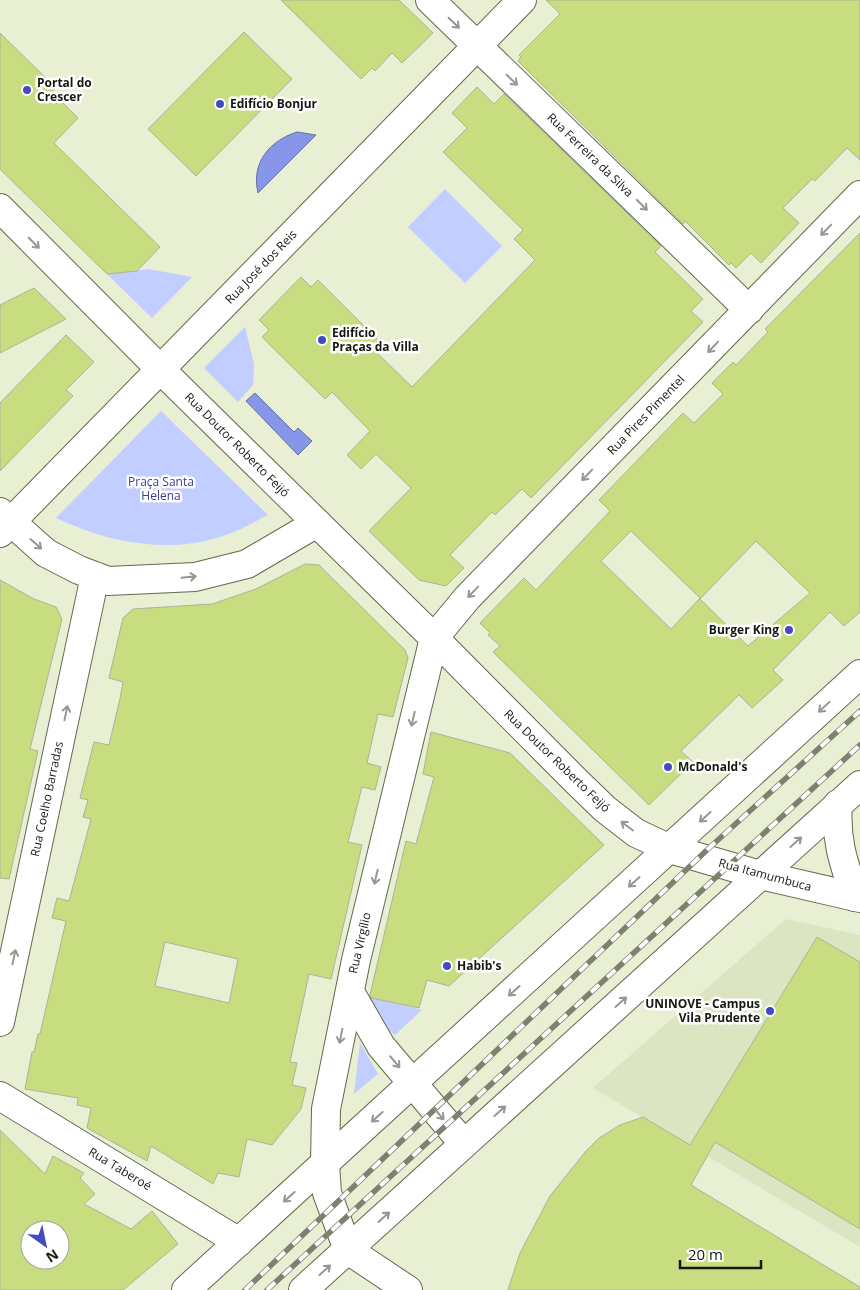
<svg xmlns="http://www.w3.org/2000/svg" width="860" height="1290" font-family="'Open Sans',sans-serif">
<rect width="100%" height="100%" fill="#e8efd3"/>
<path fill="#dce5c2" d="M786,919l74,16v312l-267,-159z"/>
<path fill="#c2ceff" d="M445,189l57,57 -37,37 -57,-56z
M148,269l44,8 -40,41 -45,-44z
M245,327l9,37 -1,21 -15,17 -34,-34z
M161,411l107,104c-14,7 -27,15 -42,20 -56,20 -117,8 -170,-17z
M369,997l53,13 -27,25c-12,-8 -23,-24 -26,-38z
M360,1043l18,31 -24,20z"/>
<path fill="#8796e8" stroke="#6570a7" d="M297,132l19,3 -58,58c-7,-30 11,-52 39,-61z
M255,393l39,39 4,-4 14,13 -14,14 -52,-54z"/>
<path fill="#c8dd80" stroke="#acb399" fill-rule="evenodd" d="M281,0h118l34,33 -31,30 -10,-10 -17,18 -3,-3 -11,11z
M546,0h314v160l-13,-12 -32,33 -3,-2 -29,29 16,15 -38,40 -10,-10 -15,15 -5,-5 -2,2 -44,-44 -2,3 -165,-163 3,-4 -2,-2 41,-41z
M244,32l48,47 -96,97 -48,-47z
M0,33l56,55 -4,4 26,26 -24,25 106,104 -23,24 -30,3 -107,-105z
M477,87l17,17 10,-10 157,152 -6,6 48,47 -12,12 12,11 -172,176 -9,-9 -27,26 -3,-3 -42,43 14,13 -18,18 -27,-6 -50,-49 42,-43 -35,-34 -15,15 -14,-14 23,-24 -38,-39 -7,7 -53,-52 -10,-10 7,-7 -10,-10 42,-43 10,10 7,-7 63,63 -7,7 38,37 123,-127 -21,-21 9,-9 -80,-78 24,-24 -15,-15z
M860,233v379l-16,14 -14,-14 -57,58 10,10 -31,28 -13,-13 -58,56 12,11 -44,43 -156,-153 7,-6 -12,-11 2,-2 -10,-10 44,-45 12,12 74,-79 -11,-11 84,-87 11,10 29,-29 -11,-11 21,-21 3,3 32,-33 -3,-3zM631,531l69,67 -29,31 -70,-68zM756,541l54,52 -62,53 -48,-47z
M34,288l32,31 -66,34v-48z
M66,335l28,27 -28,28 7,6 -73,75v-68z
M305,564l14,1 86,85 3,8 -15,59 -15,-3 -11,49 14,4 -6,23 -13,-3 -14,55 14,3 -31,134 -22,-5 -19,88 7,1 -5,22 14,3 -5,21 -29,36 -25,-6 -8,38 -21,-4 -5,11 -62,-38 -4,15 -60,-33 4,-20 -14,-3 1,-7 -53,-9 7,-37h2l4,-18h2l26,-113 -14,-3 5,-20 12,3 22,-82 -8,-2 5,-17 -8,-2 14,-56 15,3 11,-46 3,-17 -14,-4 14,-60 10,-9 79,-5 44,-15zM165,942l73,17 -9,44 -74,-17z
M0,580l34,19 22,8 6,12 -32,130 8,2 -29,128 -9,-1z
M431,732l79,21 94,92 -155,141 -22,-6 -8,28 -48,-10 -1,-3 36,-154 10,3 18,-67 -11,-3z
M817,937l43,25v267l-145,-87 -24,43 169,102v3h-352l12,-37 30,-57 36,-45 13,-13 21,-13 23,-8 47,28z
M0,1130l45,44 8,-18 31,17 -4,5 15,16 -11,10 47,25 21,-18 26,33 -55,46h-123zM30,1230h30v30h-30z"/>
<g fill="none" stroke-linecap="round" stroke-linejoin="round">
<defs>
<path id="street" d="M430,0l319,310
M0,208l160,161
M0,512l46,41 33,17 29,11 87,-4 52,-13 70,-41
M0,533l522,-533
M434,638l33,-40 393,-403
M0,1022l95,-446
M0,1096l239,146
M348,1250l60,40"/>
<path id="secondary" d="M160,369l274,269 141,142 30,29 31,24 34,16 90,26 100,23
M348,1250l-21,-57 -2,-29 1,-55 30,-149 78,-322"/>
<path id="highway" d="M838,804c-3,36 6,60 17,93
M350,992l31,54 83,98
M186,1290l674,-616
M303,1290l557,-505"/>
</defs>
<use href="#street" stroke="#626950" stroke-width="30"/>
<use href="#secondary" stroke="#626950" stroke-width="30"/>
<use href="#highway" stroke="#626950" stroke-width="30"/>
<use href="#street" stroke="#fff" stroke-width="28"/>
<use href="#secondary" stroke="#fff" stroke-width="28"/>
<use href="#highway" stroke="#fff" stroke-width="28"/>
<defs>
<path id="rail" d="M245,1290l463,-441 152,-138
M267,1290l593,-545"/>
</defs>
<use href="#rail" stroke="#7d816f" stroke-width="5.5"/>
<use href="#rail" stroke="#fff" stroke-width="4" stroke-dasharray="11" stroke-linecap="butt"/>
</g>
<defs><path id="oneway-shaft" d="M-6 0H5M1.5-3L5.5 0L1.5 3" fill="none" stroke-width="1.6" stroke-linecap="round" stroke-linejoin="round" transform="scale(1.25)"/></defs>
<g stroke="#969793">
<use href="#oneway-shaft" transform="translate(454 23) rotate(44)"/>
<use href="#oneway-shaft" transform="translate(512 80) rotate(44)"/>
<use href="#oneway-shaft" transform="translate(642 205) rotate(45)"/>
<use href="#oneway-shaft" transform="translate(826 230) rotate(134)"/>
<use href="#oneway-shaft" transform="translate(34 243) rotate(45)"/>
<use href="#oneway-shaft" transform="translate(713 347) rotate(134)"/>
<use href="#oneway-shaft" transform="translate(587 475) rotate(134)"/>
<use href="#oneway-shaft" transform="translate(36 544) rotate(41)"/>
<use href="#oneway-shaft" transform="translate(189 577) rotate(-6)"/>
<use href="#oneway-shaft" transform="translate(473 592) rotate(134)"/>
<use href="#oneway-shaft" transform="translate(824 707) rotate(137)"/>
<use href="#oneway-shaft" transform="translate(66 713) rotate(-78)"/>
<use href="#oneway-shaft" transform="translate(413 719) rotate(103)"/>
<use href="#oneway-shaft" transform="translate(705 817) rotate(138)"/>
<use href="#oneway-shaft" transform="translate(627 826) rotate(-143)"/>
<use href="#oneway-shaft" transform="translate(796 842) rotate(-42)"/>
<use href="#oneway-shaft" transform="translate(376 877) rotate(103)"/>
<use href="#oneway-shaft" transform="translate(634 882) rotate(138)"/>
<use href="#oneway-shaft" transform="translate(14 957) rotate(-78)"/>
<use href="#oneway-shaft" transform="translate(514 991) rotate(138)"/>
<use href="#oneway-shaft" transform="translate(621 1002) rotate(-42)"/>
<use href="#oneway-shaft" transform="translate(341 1036) rotate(101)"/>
<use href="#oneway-shaft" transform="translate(395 1062) rotate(50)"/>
<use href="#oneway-shaft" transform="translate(500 1111) rotate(-42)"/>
<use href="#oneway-shaft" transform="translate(439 1114) rotate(50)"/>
<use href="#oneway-shaft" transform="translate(377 1117) rotate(138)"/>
<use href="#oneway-shaft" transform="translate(289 1197) rotate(138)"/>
<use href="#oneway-shaft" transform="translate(384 1217) rotate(-42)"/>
<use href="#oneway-shaft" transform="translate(325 1270) rotate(-42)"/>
</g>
<g fill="#444bbf" stroke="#fff" stroke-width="2">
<circle cx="27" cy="90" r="5"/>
<circle cx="220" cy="104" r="5"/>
<circle cx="322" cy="340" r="5"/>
<circle cx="789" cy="630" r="5"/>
<circle cx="668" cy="767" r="5"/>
<circle cx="447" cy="966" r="5"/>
<circle cx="770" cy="1011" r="5"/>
</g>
<g text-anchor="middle" stroke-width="5" stroke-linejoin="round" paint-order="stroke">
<g font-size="12" font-weight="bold" fill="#16180f" stroke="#fff" text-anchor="start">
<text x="37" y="87">Portal do<tspan x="37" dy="14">Crescer</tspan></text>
<text x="230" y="108">Edifício Bonjur</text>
<text x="332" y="337">Edifício<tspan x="332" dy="14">Praças da Villa</tspan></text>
<text x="779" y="634" text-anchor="end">Burger King</text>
<text x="678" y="771">McDonald's</text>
<text x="457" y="970">Habib's</text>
<text x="760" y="1008" text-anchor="end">UNINOVE - Campus<tspan x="760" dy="14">Vila Prudente</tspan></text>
</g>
<g font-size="12" fill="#16180f" stroke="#fff">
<text transform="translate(590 155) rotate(44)" y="4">Rua Ferreira da Silva</text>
<text transform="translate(261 267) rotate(-46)" y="4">Rua José dos Reis</text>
<text transform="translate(646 415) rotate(-46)" y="4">Rua Pires Pimentel</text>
<text transform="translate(237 445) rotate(45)" y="4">Rua Doutor Roberto Feijó</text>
<text transform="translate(557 761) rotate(44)" y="4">Rua Doutor Roberto Feijó</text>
<text transform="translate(47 799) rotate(-78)" y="4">Rua Coelho Barradas</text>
<text transform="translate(765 875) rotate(15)" y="4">Rua Itamumbuca</text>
<text transform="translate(360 943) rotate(-77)" y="4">Rua Virgílio</text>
<text transform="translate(120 1169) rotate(31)" y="4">Rua Taberoé</text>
</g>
<g font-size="12" fill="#363c9a" stroke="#fff">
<text x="161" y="486">Praça Santa<tspan x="161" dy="14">Helena</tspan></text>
</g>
</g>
<g transform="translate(45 1245) rotate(147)"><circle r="24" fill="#ffffff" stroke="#a2a39f"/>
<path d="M0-4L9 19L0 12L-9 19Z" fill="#444bbf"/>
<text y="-8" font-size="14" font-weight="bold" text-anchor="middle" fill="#16180f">N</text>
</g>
<path d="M680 1260v8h81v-8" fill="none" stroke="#16180f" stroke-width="2.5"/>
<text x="688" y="1260" font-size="15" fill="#16180f" stroke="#ffffff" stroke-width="4" paint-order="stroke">20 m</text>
</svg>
